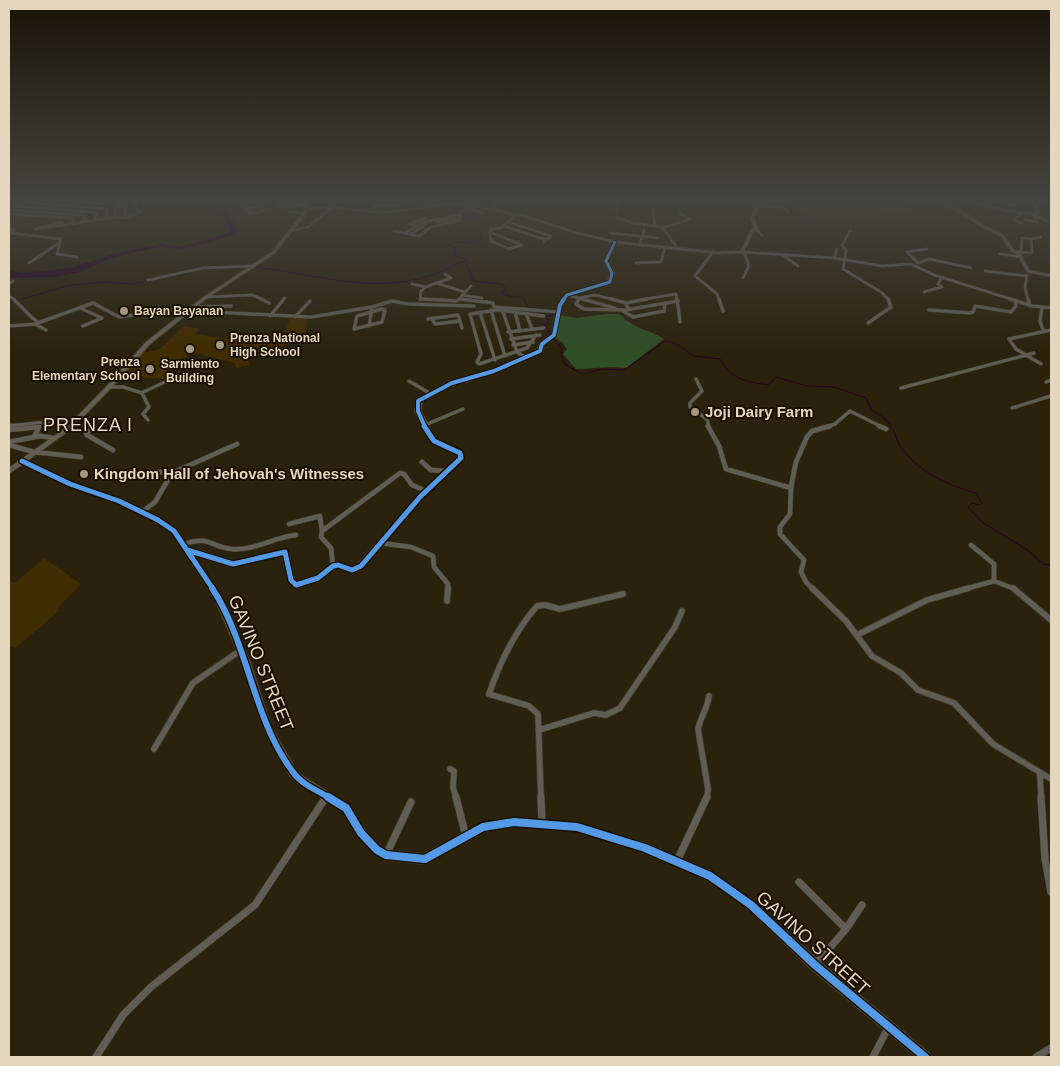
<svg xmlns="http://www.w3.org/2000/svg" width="1060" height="1066" font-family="Helvetica,sans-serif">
<rect width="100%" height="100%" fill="#2b220d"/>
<path fill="#412d02" d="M763,201h134l16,7h-6l4,5 -2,1 -29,2 -8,6 -25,-1 -28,2 -3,2 -20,-17 -11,-5z
M290,317h17l-1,13 -6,8 -35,17h-11l-6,3 1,7 -12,3 -2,-5 -40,-10 -21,9 -5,15 -7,2 -40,-3 20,-23 18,-4 24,-23 16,3 -5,5 53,8 29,-2 8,-6z
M44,558l37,26 -23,23 1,4 -44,37 -6,-2v-66l6,3z"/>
<path fill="#2f4f27" d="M606,314h13c17,16 27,14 45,25l-38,29c-19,-2 -32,1 -50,1l-13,-15 4,-5 -5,-7 -7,-4 5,-23 17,3z"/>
<path fill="#260428" d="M166,201h42c16,4 22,18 33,29l-8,5 -36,11 -19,3 -17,-2 -12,2 -38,9 -30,14 -26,5 -46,1v-7l16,2 49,-6 39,-13 36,-8 13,-2 18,3 51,-15 -7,-15 -10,-4 -8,-7 2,-2 -5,-2z"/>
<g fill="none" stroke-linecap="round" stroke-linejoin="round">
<path stroke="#260428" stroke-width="1" d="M457,201l-2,6 5,1v3
M461,215l21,3 1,5 -5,6 4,9c-11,10 -23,0 -34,7l7,3 -1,8 12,3
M466,261l7,20 29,3 4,5 -4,4 9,4h12l5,10 21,3
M253,267c52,5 108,24 160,13 19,-3 36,-12 53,-20
M202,269l26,-1
M9,303l61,-18 35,-3 26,2 19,-3
M552,335l-8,-10 5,-4 -3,-4 7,-3
M554,339l8,10 -1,7 5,9 15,8h7l13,-4 23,1 41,-29 10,2 19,13 26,3c10,20 27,23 48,26l8,-8 31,9 27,1 32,11c6,18 13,13 23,25 7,8 7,20 14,27 19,24 45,35 73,43l6,10 -3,2 -7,-2 -4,4 14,15 47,29 14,13 8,1"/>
<defs>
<path id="street-far4" d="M66,201l40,3
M238,201l12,13 20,-5
M254,201l10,5
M911,201l3,2
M974,201l14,6 39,7
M997,201l19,5
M1024,201l12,4 2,8 -3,-1
M34,203l73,6 -1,8
M115,204l11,1 -1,9 8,1
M122,204l-6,4 -1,9 14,1 11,-6 -4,-3v-7l-4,-1
M241,205l13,-4
M276,205l12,2 20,-4
M12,206l79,6 5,1 -1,6
M372,206h11l2,-5
M383,206l16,-1 4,-4
M756,206l28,1 4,5
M18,207l9,-6
M467,207l15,6
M653,207l2,19 8,2 14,20
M307,209l25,-2 50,6 63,-9h22l64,14 46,15 38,9
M9,210l72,5 3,1 1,5
M244,210l19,-5
M616,210l3,-9
M491,211l7,-10
M290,212l15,1
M1027,212l20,9
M9,214l63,4 2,4
M617,217l15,6 23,3
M1025,220l12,2 -2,-4
M437,222l23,-4v-3
M509,222l42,14 -7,6
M1021,223l-7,-3 8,-7
M64,224l-4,-2 -24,7 79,-12
M415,225l-6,-1 17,-6
M504,226l42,14
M663,228l27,-9 -11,-6
M755,228l7,7
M9,229l5,1 -3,3 50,6 -4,15 20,3
M289,231l19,-4 24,-20
M394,231l25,5 12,-9 28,-6
M850,231l-8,14 4,5 -3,19 38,23 8,8
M490,232l32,13 -13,4 -18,-8z
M490,232v-2l11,-2 15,-13
M405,233l18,-11 37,-7v-3l9,-4
M611,233l47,5
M411,234l15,-10
M640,244l4,-14
M741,252l93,6 48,8 29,-2 23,11 80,25
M1017,252l15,1 -1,-14 9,-2
M1021,252l1,-14 9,1
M712,253l-17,23 22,18 2,6
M1000,254l21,3
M783,255l15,11
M834,258l3,-9
M29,263l30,-20
M636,263l25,-1 4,-15
M918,263l-11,-11 20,-3
M919,263l10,-4 42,9
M985,271l42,5
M1027,275l-2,13 3,12
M743,278l6,-12 -5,-14
M148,280l55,-12 49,-2
M436,283l15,-5 -6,-4
M9,284l4,-3
M412,284l14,3 -5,4 -1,9
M426,287l10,-4 29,9
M924,292l18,-5 -4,-3 3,-6
M462,295l20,3
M567,295l20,5
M9,296l6,4
M206,297l46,-2 12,5
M420,299l26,1
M459,299l12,1
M283,300l2,-2
M458,300l13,-14
M578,300l2,-2 14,-3 22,5
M640,300l36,-6 1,6"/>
<path id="street-far3" d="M13,299c9,7 16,18 25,23
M261,299l8,4
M423,299l34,2
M460,299l33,4 1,4 65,5
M579,299l-3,5 8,5 40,1
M582,299l33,9
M611,299l15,4 2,7
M677,299l3,23
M719,299l4,12
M1010,299l23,7 18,2
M1028,299l2,7
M626,303l21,-4
M193,307l38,-1
M80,308l22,10 -19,8
M1042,308l-2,13 3,9
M382,309l3,1 -3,12 -28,7 3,-13z
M502,309l15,43 9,6
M491,310l14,46
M625,310l53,-9
M929,310l41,3 3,-1 2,-6 36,6 5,-6 -1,-5
M623,311l10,6 31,-6 1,-8
M480,312l15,48
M515,312l5,19
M270,316l14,-17
M527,316l5,13
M295,317l15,-16
M428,319l30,-4 4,13
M432,319l3,5 25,-3
M868,323l23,-16 -3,-8
M35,324l11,6
M9,326l26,-2 58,-21 26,14 54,-7 138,7 61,-10 20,-6 16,3 66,2
M369,326l3,-17
M508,332l36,-4
M536,335l-9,13 -48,16 -2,-2 4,-8 -11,-40 28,-4 46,6
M511,339l29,-4
M513,345l20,-3
M1041,364l-25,-15 -7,-10 42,-9
M696,379l6,12 -12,12v4l17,12 2,8
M409,381l22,13
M1046,382l5,-2
M109,387h14l19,6 7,14 -6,7 5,6
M901,388l133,-35
M141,393l26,-12
M1012,408l39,-12
M425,425l38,-16
M9,426l53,-6 25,7
M826,427l9,-3 15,-13 32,16"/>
<path id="street-far2" d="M9,426h3
M85,426l6,3 -5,4 1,2 26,15
M708,426l11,20 7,23 65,19
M879,426l7,3
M9,430l30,-3 -5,10
M9,442l31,-6 15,2
M9,445l25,7 47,5
M422,462l9,8 16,1
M149,471l23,2 65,-29
M142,512l13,-10 17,-29
M289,524l31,-8 2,15
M380,543l31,4 22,9 1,11 14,17v5
M184,544c26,-9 26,3 48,5 22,2 42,-12 64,-14
M971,545l23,19v17
M333,566l-2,-18 -10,-11 1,-6 78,-58 4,1 8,11 14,6
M813,589l-7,-7 -5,-10 3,-12 -24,-26v-7l10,-13 1,-27 5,-25 11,-25 5,-6 18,-5
M965,589l29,-8 21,8"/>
<path id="street-far1" d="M812,588l34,33 26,35 29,17 17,17 36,13 39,41 58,35
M1013,588l38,32
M447,601l1,-13
M857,635l70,-35 42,-12
M539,730l55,-17 12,2 14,-7 55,-81 7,-16
M154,749l39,-66 48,-33
M450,769l4,2 -1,16 3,11
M1040,773l1,25
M325,798l2,-3
M541,798l-3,-84 -9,-8 -40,-12c11,-32 25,-62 48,-88l8,-1 15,4 63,-15
M707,798l1,-9 -10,-60c3,-13 9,-19 11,-33"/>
<path id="street" d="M456,797l10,40
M541,797l1,27
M1041,797l4,62 6,33
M386,855l25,-53
M677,861l30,-64
M799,882l47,47
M816,964l30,-35 16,-24
M96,1057l27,-42 28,-28 104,-82 71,-108
M873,1057l15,-29
M1036,1057l15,-9"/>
<path id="secondary" d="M306,201h3l-2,12 -33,41 -67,44 -57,46 -39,44 -40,41 -44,32 45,22 49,17 39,18 16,11 13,19 13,3 22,9 9,1 52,-11h2l1,2 6,27 3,3 19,-6 17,-13 5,-1 14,5 4,-1 62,-70 40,-38 -1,-4 -25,-12 -17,-31 3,-12 32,-17 42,-12 46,-20 2,-7 12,-9 6,-29 8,-11 42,-13 2,-8 -6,-12 10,-20 104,11 22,-1c6,-7 7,-17 14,-24l-4,-8 4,-11 -2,-7h3l3,7 -4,11 4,8c-8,8 -9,18 -16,26l-24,1 -102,-11 -8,18 6,12 -2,9 -44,14 -6,9 -6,30 -12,10 -2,7 -46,20 -42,12 -32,17 -1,10 15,29 26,12 2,6 -42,40 -62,72 -8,3 -14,-5h-3l-15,12 -24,8 -2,-1 -6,-7 -6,-25 -49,12 -13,-4 -28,-10 27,41 31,68 21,64 25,44 8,7 45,28 15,25 16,17 7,3 37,4 59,-31 31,-5 63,5 68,20 68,30 41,29 65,59 110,92 1,4h-13l-106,-88 -63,-61 -41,-29 -62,-27 -68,-21 -63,-5 -30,5 -59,33 -39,-4 -12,-7 -16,-17 -15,-25 -45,-28 -8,-7 -26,-48 -22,-66 -29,-67 -41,-62 -16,-11 -39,-20 -49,-17 -45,-21 -12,8 -2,1v-5l58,-41 40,-41 39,-44 59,-46 67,-44 31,-39z
M935,201h5l21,9 24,16 18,8 10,15 8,5 8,16 22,5v2l-24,-5 -9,-16 -7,-5 -10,-15 -18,-8 -24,-16z"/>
</defs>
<use href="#street-far4" stroke="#463e2c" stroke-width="3"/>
<use href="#street-far3" stroke="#463e2c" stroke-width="4"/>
<use href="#street-far2" stroke="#463e2c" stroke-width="5.5"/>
<use href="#street-far1" stroke="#463e2c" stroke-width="7"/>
<use href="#street" stroke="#463e2c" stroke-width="8"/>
<use href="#secondary" stroke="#463e2c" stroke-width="2"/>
<use href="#street-far4" stroke="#615d54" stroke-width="2.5"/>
<use href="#street-far3" stroke="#615d54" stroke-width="3"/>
<use href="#street-far2" stroke="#615d54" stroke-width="4.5"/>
<use href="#street-far1" stroke="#615d54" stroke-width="5.5"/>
<use href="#street" stroke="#615d54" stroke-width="7"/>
<use href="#secondary" fill="#645e52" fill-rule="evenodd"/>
<defs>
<path id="cycleway-far4" d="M563,300l4,-5 43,-13 2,-9 -6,-12 9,-19"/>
<path id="cycleway-far3" d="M425,427l-7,-16v-10l34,-18 42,-12 46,-20 2,-7 12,-9 6,-30 4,-6"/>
<path id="cycleway-far2" d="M22,461l48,23 49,17 39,19 16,11 39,58
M187,550l46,14 52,-12 6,28 5,5 22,-7 15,-12 5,-1 14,5 9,-4 59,-69 41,-39 -1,-5 -26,-12 -10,-15"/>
<path id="cycleway-far1" d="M212,588c37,56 40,130 81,184 8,12 25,19 37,26"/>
<path id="cycleway" d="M328,797l18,11 15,25 16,17 9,5 39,4 58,-32 31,-5 63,5 68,21 65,28 41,29 64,60 110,92"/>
</defs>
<use href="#cycleway-far4" stroke="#1b1000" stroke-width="5"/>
<use href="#cycleway-far3" stroke="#1b1000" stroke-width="6"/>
<use href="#cycleway-far2" stroke="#1b1000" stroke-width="8"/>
<use href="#cycleway-far1" stroke="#1b1000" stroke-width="9"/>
<use href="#cycleway" stroke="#1b1000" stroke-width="11"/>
<use href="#cycleway-far4" stroke="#5399e6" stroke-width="3"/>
<use href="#cycleway-far3" stroke="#5399e6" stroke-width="4"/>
<use href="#cycleway-far2" stroke="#5399e6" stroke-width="5"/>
<use href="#cycleway-far1" stroke="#5399e6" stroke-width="6"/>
<use href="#cycleway" stroke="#5399e6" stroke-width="8"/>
</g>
<linearGradient id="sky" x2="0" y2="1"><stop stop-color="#181307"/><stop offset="0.57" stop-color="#444440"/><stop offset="1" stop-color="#444440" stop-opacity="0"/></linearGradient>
<rect width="1060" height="351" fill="url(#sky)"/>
<g fill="#a49880" stroke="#1b1000" stroke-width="2">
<circle cx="124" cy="311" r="5"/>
<circle cx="220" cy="345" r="5"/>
<circle cx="190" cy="349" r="5"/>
<circle cx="150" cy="369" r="5"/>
<circle cx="695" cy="412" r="5"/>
<circle cx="84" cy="474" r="5"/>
</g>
<g text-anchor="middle" stroke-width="4" stroke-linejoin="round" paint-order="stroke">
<g font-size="12" font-weight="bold" fill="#e5d7be" stroke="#1b1000" text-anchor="start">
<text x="134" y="315">Bayan Bayanan</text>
<text x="230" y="342">Prenza National<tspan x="230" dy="14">High School</tspan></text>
<text x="140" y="366" text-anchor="end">Prenza<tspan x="140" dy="14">Elementary School</tspan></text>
<text x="190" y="368" text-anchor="middle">Sarmiento<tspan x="190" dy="14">Building</tspan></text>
</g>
<g font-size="15" font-weight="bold" fill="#e5d7be" stroke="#1b1000" text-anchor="start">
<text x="705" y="417">Joji Dairy Farm</text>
<text x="94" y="479">Kingdom Hall of Jehovah's Witnesses</text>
</g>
<g font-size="18" letter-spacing="1" fill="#e5d7be" stroke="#1b1000">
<text x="88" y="431">PRENZA I</text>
</g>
<g font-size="18" fill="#e5d7be" stroke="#1b1000">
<text transform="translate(261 663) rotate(68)" y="6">GAVINO STREET</text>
<text transform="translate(813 943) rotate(42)" y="6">GAVINO STREET</text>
</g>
</g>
<rect width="1060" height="1066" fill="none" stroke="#e5d7be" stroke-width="20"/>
</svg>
